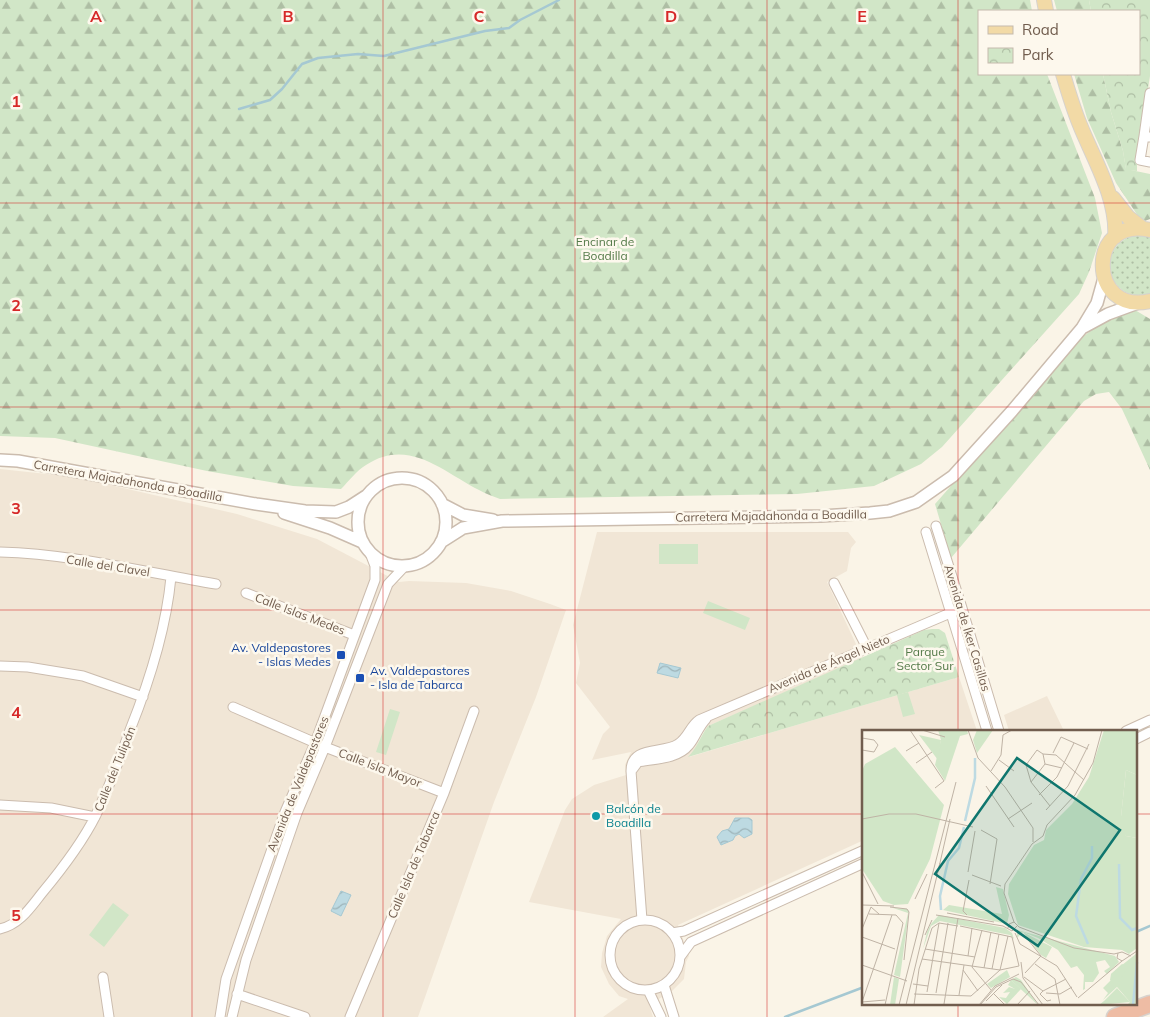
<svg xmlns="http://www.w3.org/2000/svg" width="1150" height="1017" font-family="Mulish,sans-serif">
<defs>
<pattern id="forest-firs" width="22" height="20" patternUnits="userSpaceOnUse" patternTransform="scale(1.25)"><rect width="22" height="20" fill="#d1e6c7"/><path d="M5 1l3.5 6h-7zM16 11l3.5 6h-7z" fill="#aebea4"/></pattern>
<pattern id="park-crowns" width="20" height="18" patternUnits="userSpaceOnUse" patternTransform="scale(1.25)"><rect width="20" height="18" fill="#d1e6c7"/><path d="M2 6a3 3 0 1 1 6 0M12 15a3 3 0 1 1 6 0" fill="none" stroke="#aebea4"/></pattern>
<pattern id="garden-dots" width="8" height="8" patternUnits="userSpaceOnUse" patternTransform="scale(1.25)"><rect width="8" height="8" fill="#d1e6c7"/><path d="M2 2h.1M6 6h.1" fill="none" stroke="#aebea4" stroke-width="1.8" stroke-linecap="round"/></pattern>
<pattern id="water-waves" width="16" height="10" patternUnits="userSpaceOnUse" patternTransform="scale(1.25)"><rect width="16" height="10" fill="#bddae2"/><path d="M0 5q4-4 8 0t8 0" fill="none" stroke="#9eb4b9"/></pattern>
</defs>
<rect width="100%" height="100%" fill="#faf4e7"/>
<path fill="#f1e6d6" d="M0,469l75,8 162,37 80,25 82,43 10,-1 57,2 45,8 39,13 16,6 -30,87 -42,105 -76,215h-418v-74h19h-19z
M597,532h251l8,10 -5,6 -4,23 -20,11 36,77 -155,67 -8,10 -4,13 -7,8 270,-80 18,54h-113v109l-186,85 11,31 -3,6 -2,17 -14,14 -21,11 4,13h-50l25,-18 -9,-3 -10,-12 -8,-17 1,-14 5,-17 14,-17 -92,-17 36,-92 7,-11 22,-14 32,-10 -1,-10 6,-13 -39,8 11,-26 7,-7 -34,-44 4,-20 -7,-38z
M1047,696l17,35h-55l-5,-16z"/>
<path fill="url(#forest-firs)" d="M0,0h1030l2,11h-53v63h68l48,124 7,35 -13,39 -10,22 -137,153 -21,17 -47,22 -77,8 -297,5c-7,-3 -14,-5 -21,-9 -36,-18 -70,-53 -113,-25 -9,5 -17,16 -25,24l-48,-3 -86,-15 -152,-33 -55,-2z
M1054,0h35l2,11h-34z
M1074,74h29l8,38 12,39 3,18 24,5v45l-8,3 -26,-39 -29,-65z
M1135,310l15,9v151l-28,-61 -13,-17 -13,2 -12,7 -133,157 -16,-54 146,-166 29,-21z"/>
<path fill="url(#park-crowns)" d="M1089,0h61v76l-13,83v12l-11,-1 -3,-19 -12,-39 -8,-38h36v-63h-48z
M932,629h7l6,4 14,44 -271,80c9,-9 12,-20 20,-31l216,-96z"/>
<path fill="url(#garden-dots)" d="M1135,235l15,2v57c-43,11 -57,-48 -15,-59z"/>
<path fill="#d1e6c7" d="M659,544h39v20h-39z
M708,601l42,17 -5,12 -42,-17z
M908,692l7,22 -12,3 -6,-22z
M390,709l10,3 -14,43 -10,-3z
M113,903l16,12 -25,32 -15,-12z"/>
<path fill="url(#water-waves)" stroke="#a5c8d2" d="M660,663l21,5 -3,10 -21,-5z
M735,818h14l3,2v14l-8,4 -5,-4 -4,2 -2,4 -12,5 -4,-8 5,-6 7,-2z
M341,891l10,4 -10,21 -10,-5z"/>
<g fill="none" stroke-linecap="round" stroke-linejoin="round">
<path stroke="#a5c8d2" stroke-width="2.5" d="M239,109l31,-9 12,-11 20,-25 16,-6 40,-4 26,2 101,-25 24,-3 11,-8 39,-20
M1136,932l14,-6
M785,1017l79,-30"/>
<defs>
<path id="minor" d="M1144,136l6,-43
M1150,137l-6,-1 -4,24 10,2
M936,526l26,82 37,123
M926,532l61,199
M0,552c73,2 144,20 216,32
M834,583l33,65
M246,593l108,42
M0,666l28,1 55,9 60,21
M233,707l92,40 119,46
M1126,731l24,-11
M1136,739l14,-7
M632,770l6,-8c16,-3 40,-3 51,-17 7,-8 9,-18 17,-26
M0,805l51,3 44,9
M642,920l-11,-149c0,-26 32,-17 47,-27 10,-6 12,-18 21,-24l263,-112
M610 955a35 35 0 1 1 70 0a35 35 0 1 1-70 0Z
M0,929c20,-5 30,-21 42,-36 20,-24 40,-50 54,-78 13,-28 24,-56 34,-85 20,-50 36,-100 41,-153
M672,933l12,-2 180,-81
M680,957l11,-15 173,-79
M103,977l6,40
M664,985l10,32
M648,990l13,27
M237,994l68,23
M220,1017l6,-38 59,-167 30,-69 60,-163v-14l-5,-13
M232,1017l14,-57 51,-147 28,-66 63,-163 17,-18
M350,1017l94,-224 30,-82"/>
<path id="tertiary" d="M1084,327l24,-13 30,-11
M0,460l18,1 238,43 49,7 31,1 13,-5 17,-11
M358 522a44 44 0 1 1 88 0a44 44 0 1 1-88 0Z
M442,504l21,11 30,5
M284,513l46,15 32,14
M441,542l22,-14 39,-7 319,-5 49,-3 19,-2 27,-9 37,-26 59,-65 70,-83 15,-25 7,-25"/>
<path id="primary" d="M1044,0l2,11
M1063,74c5,17 10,34 17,51 14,35 38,74 35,112
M1113,198l15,19 14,11
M1150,230c-64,-15 -62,86 0,71"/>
<path id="motorway" d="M1115,1017l35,-13"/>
</defs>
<use href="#minor" stroke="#cbbcae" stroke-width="11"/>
<use href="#tertiary" stroke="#cbbcae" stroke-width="14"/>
<use href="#primary" stroke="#d7d2cd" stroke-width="16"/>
<use href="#motorway" stroke="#d7d2cd" stroke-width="19"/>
<use href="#minor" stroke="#fff" stroke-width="9"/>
<use href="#tertiary" stroke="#fff" stroke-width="11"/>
<use href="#primary" stroke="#f2daa6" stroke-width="14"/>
<use href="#motorway" stroke="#eebca4" stroke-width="16"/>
</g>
<path fill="none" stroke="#d62828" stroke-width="1" stroke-opacity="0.55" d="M192,0v1017M383,0v1017M575,0v1017M767,0v1017M958,0v731M0,203h1150M0,407h1150M0,610h1150M0,814h864M1136,814h14M958,1003v14"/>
<g fill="#1a4fb4" stroke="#fdf8ed" stroke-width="2">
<rect x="336" y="650" width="10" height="10" rx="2.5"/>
<rect x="355" y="673" width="10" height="10" rx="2.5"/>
</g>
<circle fill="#0f9aa8" stroke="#fdf8ed" stroke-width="2" cx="596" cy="816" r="5"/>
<g text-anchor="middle" stroke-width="5" stroke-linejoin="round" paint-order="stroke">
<g font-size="12" fill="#557b4a" stroke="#fdf8ed">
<text x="605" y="246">Encinar de<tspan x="605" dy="14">Boadilla</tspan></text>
<text x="925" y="656">Parque<tspan x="925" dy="14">Sector Sur</tspan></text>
</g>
<g font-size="12" fill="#715d4e" stroke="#fdf8ed">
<text transform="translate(128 481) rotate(10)" y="4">Carretera Majadahonda a Boadilla</text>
<text transform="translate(771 516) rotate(-1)" y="4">Carretera Majadahonda a Boadilla</text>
<text transform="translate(108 566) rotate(9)" y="4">Calle del Clavel</text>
<text transform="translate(300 614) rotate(21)" y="4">Calle Islas Medes</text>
<text transform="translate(967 628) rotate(73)" y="4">Avenida de Íker Casillas</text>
<text transform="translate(829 664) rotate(-23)" y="4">Avenida de Ángel Nieto</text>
<text transform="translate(380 768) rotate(21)" y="4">Calle Isla Mayor</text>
<text transform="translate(115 769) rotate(-68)" y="4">Calle del Tulipán</text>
<text transform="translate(298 784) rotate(-68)" y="4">Avenida de Valdepastores</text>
<text transform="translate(414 865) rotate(-67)" y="4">Calle Isla de Tabarca</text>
</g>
<g font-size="12" fill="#164399" stroke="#fdf8ed" text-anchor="end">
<text x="331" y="652">Av. Valdepastores<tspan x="331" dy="14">- Islas Medes</tspan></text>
<text x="370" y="675" text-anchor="start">Av. Valdepastores<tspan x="370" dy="14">- Isla de Tabarca</tspan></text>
</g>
<g font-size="12" fill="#0d838f" stroke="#fdf8ed" text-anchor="start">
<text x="606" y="813">Balcón de<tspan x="606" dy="14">Boadilla</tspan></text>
</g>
</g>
<g transform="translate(862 730)">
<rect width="275" height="275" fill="#faf4e7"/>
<path d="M31,178l-17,3 17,-3 14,1 2,2 -9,66 -6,-2 14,-62zM32,247l5,2 -4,26h-5z" fill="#d1e6c7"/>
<path d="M76,0h29l1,4 -8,2 -15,45 -10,-16 6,-25zM242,0h33v45l-11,-5 -5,47 5,19 11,2v110l-8,6 -7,-4 -38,-3 -66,-22 -10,-31 1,-10 25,-39 10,-5 2,-10 26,-26 17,-27zM33,17l49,58 -14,54 -22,45 -14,1 -11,-4 -21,-32v-98l3,-7zM134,157l7,2 6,26 -2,9 -64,-14 6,-5 53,9zM155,200l98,26 4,6 -12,12 -3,-3 6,-4 -5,-7 -9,2 3,11 -6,9h-8v7l-2,1 1,-15 -7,-9 -6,2 -13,-18 -20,-12 -15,-6 -6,6zM275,223v52h-10l3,-3 -13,-15 -14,13 5,-7 -5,-5 10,-10 -2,-4z" fill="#d1e6c7"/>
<path d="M115,0h16l-16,23 -4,-13zM77,185l66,13 7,5 2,6 -4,-4 -70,-14 -9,5 -8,23 4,-17 4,-8zM161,202l29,15 -6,11 -5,-3zM260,234l6,3 -12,19 -6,-6 1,-6zM145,240l3,7 -19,11 -4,-4zM154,247l5,3 17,25 -27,-25z" fill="#d1e6c7"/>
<path d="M57,5l22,5 -3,20zM149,250l10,9 -14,15 -8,-7 7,1 4,-6 -7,1 6,-6 6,2 -7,-4zM255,258l13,14 -31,3 5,-4z" fill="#d1e6c7"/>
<path d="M264,40l11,5v63l-11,-2 -6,-10z" fill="#d1e6c7"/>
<path fill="none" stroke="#bddae2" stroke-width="2.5" d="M103,91l10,-43v-20M257,134l1,54 12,12 5,-2M79,180l-1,-14 8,-35 11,-13 5,-21M226,214l-12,-28 5,-37 11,-21v-12M271,275l4,-43"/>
<path fill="none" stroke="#bfb3a5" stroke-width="1" d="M48,0l34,51 -9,7M60,0l23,7M106,0l10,28 27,29 28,41v14M0,8l12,2 4,5 -4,7 -12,-2M44,21l13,-8M191,23l8,-16 27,12M181,24l13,1 28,25M137,30l15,11M54,33l16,-11M129,41l10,-16 2,-20 9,-5M169,52l14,-18M124,56l28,41M177,65l18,-18 17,-34M188,76l-19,-24 -5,-17 11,-15 6,4 2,10 17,4M184,80l22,-24 21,-42M0,89l27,-5h27l57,13M146,89l24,-16M119,100l16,9M77,137l11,-48M0,142l16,32M106,142l7,-41M110,145l29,11M128,154l7,-45M53,169l12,-25M0,175l32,1M28,177l17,2 2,3 -5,48M85,183l47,9M7,184l27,1 7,8 -18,82M74,185l67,11 9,5 5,-5M105,185l-4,-4 6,-31M152,192l-10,-29 1,-9 27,-40 11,-8 4,-11 28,-30 18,-32 9,-33M77,193l19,3M146,198l1,-4 5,-2 5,5 55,21 40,6 8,-2 9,4M0,199l9,-22 8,7M120,200l-10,37 19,23M153,203l5,11 37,22 20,31M63,205l7,-15M0,207l33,12M63,219l50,8M256,223l-1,5 5,3 15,-10M106,226l4,-28M60,229l78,11 19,-4 -7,-29 -52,-11M159,232l2,16M173,234l20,15 5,26M0,235l45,16M122,238l7,-36M130,239l7,-35M101,240l15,21M138,240l8,-34M163,243l16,-17 -16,-20M162,247l19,14M161,248l20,27M51,254l15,2M181,261l23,-12M181,261l-3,3 7,7 4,-1M65,262l12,-69M74,263l12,-70M131,263l12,12M184,263l14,1 12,-7M52,264l57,2 29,-26M97,265l5,-30M216,268l44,-37M124,271l16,-16M0,272l30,-87M0,272l23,-2M82,274l14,-86M37,275l57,-223M44,275l34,-142M52,275l5,-36 13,-41 7,-5M117,275l16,-19 24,-12M118,275l16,-18 17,-8 8,3 18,23M155,275l13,-14"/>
<path fill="#0f766e" fill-opacity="0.15" stroke="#0f766e" stroke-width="2.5" d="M155,28l103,72 -82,116 -103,-72z"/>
<rect width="275" height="275" fill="none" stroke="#715d4e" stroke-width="2.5"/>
</g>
<g font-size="16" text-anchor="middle" font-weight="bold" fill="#d62828" stroke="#fdf8ed" stroke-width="5" stroke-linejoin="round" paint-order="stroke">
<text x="96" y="22">A</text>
<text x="288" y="22">B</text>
<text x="479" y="22">C</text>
<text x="671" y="22">D</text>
<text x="862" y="22">E</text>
<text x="16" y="107">1</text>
<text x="16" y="311">2</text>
<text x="16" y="514">3</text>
<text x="16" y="718">4</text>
<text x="16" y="921">5</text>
</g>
<rect x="978" y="10" width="162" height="65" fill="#fdf8ed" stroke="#c5baad"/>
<rect x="988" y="26" width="25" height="8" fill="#f2daa6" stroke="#c5baad"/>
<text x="1022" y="35" font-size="15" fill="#715d4e">Road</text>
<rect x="988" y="48" width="25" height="15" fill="url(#park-crowns)" stroke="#c5baad"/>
<text x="1022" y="60" font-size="15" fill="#715d4e">Park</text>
</svg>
